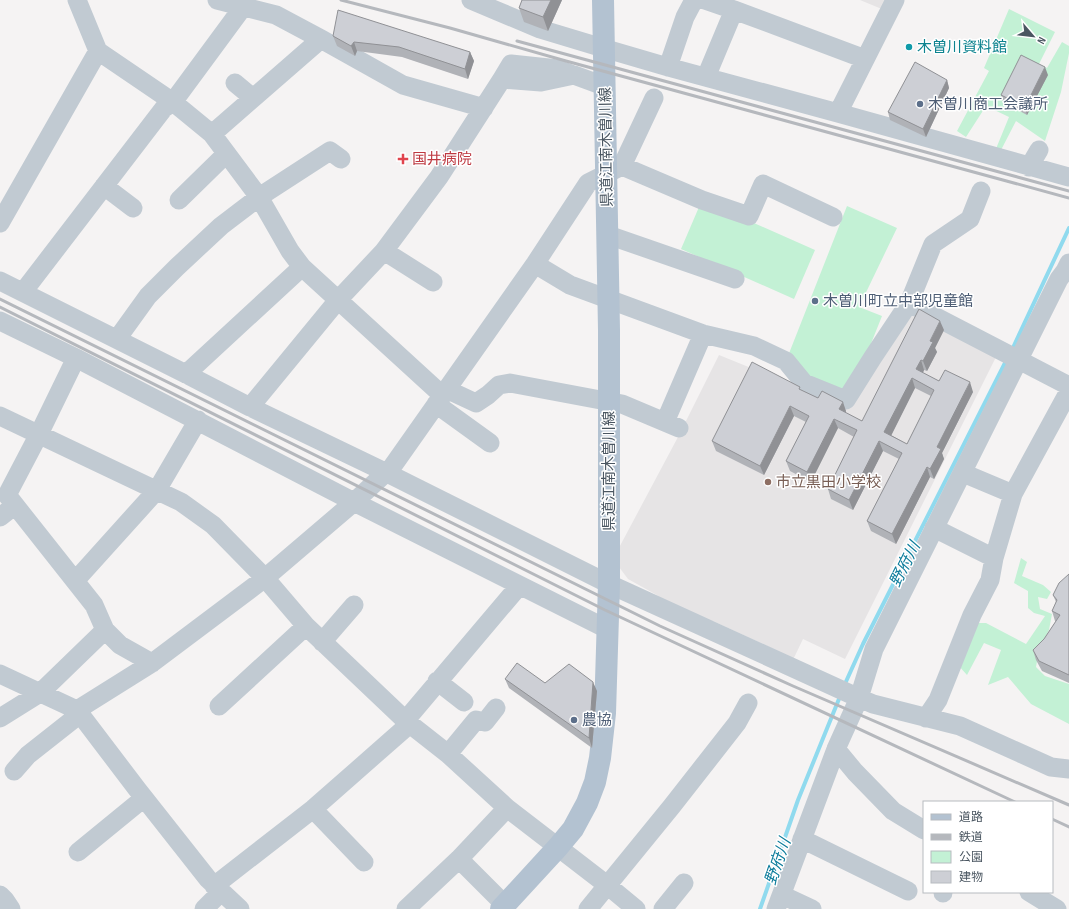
<svg xmlns="http://www.w3.org/2000/svg" width="1069" height="909" font-family="'Sofia Sans Condensed','Noto Sans JP',sans-serif">
<rect width="100%" height="100%" fill="#f5f3f3"/>
<path fill="#e6e4e5" d="M860,0h35l-6,12z
M911,304l87,49 -153,306 -42,-20 -13,27 -10,-14 -67,-31 -3,9 -55,-36 -27,-15 -15,-20 65,-122 41,-82 131,53z"/>
<path fill="#c3f1d5" d="M1009,9l46,23 -16,32 8,4 15,-26 7,4v7l-8,39 -16,49 -29,-20 -16,31 -7,4 16,-39 -23,-11 -20,31 -9,-6 32,-60 -5,-3z
M702,200l113,50 -21,49 -113,-50z
M847,206l50,22 -38,79 23,9 -30,75 -48,-8 -18,-22z
M1021,558l6,4 -5,14 21,9 8,7 -4,7 -9,-2 2,12 12,5 -3,16 -10,20 -3,17 9,9 24,8v40l-38,-20 -23,-27 -20,8 13,-35 -17,-7 -17,32 -9,-10 18,-42h10l40,21 19,-28 -11,-3 -6,-5v-17l-14,-8z"/>
<g fill="none" stroke-linecap="round" stroke-linejoin="round">
<path stroke="#90daee" stroke-width="4" d="M1011,352l58,-124
M844,686l19,-42 144,-285
M760,909l38,-109 43,-106"/>
<path stroke="#c1cad2" stroke-width="19" d="M217,0l59,15 45,24 82,46 81,23
M471,0l69,29 63,19 65,19 170,46 231,64
M705,0l29,10
M98,51l75,51 39,32 47,63 31,54 12,16 140,128
M668,67l17,-50 9,-17
M706,77l28,-67 131,49
M502,79l9,-15 47,5 13,5
M235,83l18,15
M838,113l57,-113
M212,134l109,-95
M622,166l80,34 47,16 14,-32 70,33
M1029,167l10,-17
M104,186l29,22
M179,200l47,-46
M0,223l98,-172 -21,-51
M608,235l127,44
M384,251l49,31
M535,264l35,21 133,49 51,12 32,15 18,22 42,17 27,-43 36,-54 24,-59 37,-25 11,-28
M0,281l186,93 64,33 135,65 224,112 250,114 14,6 87,22 91,41 18,2
M23,292l141,-184 9,-6 70,-95
M909,303l160,83
M0,321l76,37 278,144 253,127
M117,339l31,-43 29,-29 44,-41 38,-29 71,-46 11,8
M76,358l-37,76 -32,61 87,110 11,25 15,15 32,18
M186,374l116,-107
M446,389l30,14 12,-8 11,-10 11,-2 112,21 57,24
M436,404l54,39
M250,407l88,-107 46,-49 55,-74 63,-98 39,3 33,-7 30,11
M0,416l181,86 32,23 52,53 41,48 100,95 42,33 59,54 100,77 29,24
M665,422l38,-88
M963,473l50,21
M0,517l14,-11
M934,528l60,30
M75,581l82,-91 41,-70
M322,642l32,-37
M0,674l77,36 60,79 71,90 32,30
M437,681l27,21
M219,706l87,-80
M77,710l75,-47 113,-85 89,-76 38,-35 143,-203 53,-81 34,-17 32,-68
M0,718l40,-25 65,-63
M926,718l12,-18 34,-85 18,-35 4,-22 19,-64 56,-103
M836,749l19,23 38,39 31,19
M448,754l28,-34 9,2 11,-14
M14,771l14,-16 52,-41
M313,809l51,53
M802,839l106,52
M78,852l66,-54
M459,859l46,46
M214,886l99,-77 91,-80 2,-8 4,-6 109,-129
M1029,892l28,17
M943,893v-1
M0,895l5,5 6,9
M782,895l30,14
M204,909l17,-17
M406,909l53,-50 48,-51
M588,909l84,-103 65,-83 11,-20
M663,909l21,-26
M776,909l60,-160 23,-51 15,-49 185,-370 6,-8 4,-8"/>
<path stroke="#b3c2d1" stroke-width="22" d="M501,909l57,-62 15,-18 14,-26 8,-21 5,-24 5,-45 4,-129v-254l-6,-330"/>
<path stroke="#b5b8bd" stroke-width="3" d="M341,0l109,28 116,33 503,137
M517,41l552,150
M0,299l660,327 133,60 276,119
M0,307l605,303 410,192
M1052,819l17,8"/>
</g>
<path fill="#b0b2b7" fill-rule="evenodd" d="M522,0h40l-14,31 -24,-9 -5,-14z
M333,36l137,16 4,9 -6,18 -66,-22 -45,-6 -2,5 -18,-10z
M1048,75l-21,40 -24,-13 -2,-7z
M947,80l2,8 -23,49 -36,-17 -2,-8z
M944,330l-9,18 2,4 -10,19 -3,-1 -1,3 16,8 34,11 -31,61 2,6 -10,20 -4,-2 -34,67 -25,-13 -4,-10 32,-62 -16,-8 -30,59 -22,-11 -3,-10 26,-52 -16,-9 -27,54 -21,-11 -4,-10 20,-39 -12,-6 -30,59 -48,-24 -4,-10 89,-51 17,8 28,13v2l16,8zM915,388l16,8 -24,48 -16,-9z
M1069,574v109l-27,-12 -6,-11 -3,-10 11,-11 12,-18h-1l-3,-10 4,-9 -3,-7z
M505,679l40,4 52,8 -5,57 -83,-60z"/>
<path fill="#909195" d="M551,0h11l-14,31 -5,-14z
M354,42l3,9 -2,5 -4,-10z
M470,52l4,9 -6,18 -3,-10z
M1045,67l3,8 -21,40 -2,-8z
M947,80l2,8 -23,49 -3,-8z
M940,321l4,9 -9,18 2,4 -10,19 -4,-10 7,-20z
M921,360l3,10 -4,9 -4,-10z
M912,378l3,10 -27,54 -4,-10z
M970,382l3,10 -31,61 2,6 -10,20 -4,-10 7,-22z
M843,402l3,9 -4,8 -3,-10z
M790,406l4,10 -30,59 -4,-9z
M834,419l4,9 -27,54 -4,-10z
M879,441l4,10 -30,59 -4,-10z
M927,467l3,10 -34,67 -4,-10z
M593,682l4,9 -5,57 -3,-10z"/>
<path fill="#cdcfd5" stroke="#909195" fill-rule="evenodd" d="M522,0h29l-8,17 -24,-9z
M338,10l132,42 -5,17 -66,-22 -45,-5 -3,4 -18,-10z
M1021,55l24,12 -20,40 -24,-12z
M915,62l32,18 -24,49 -35,-17z
M919,309l21,12 -10,20 3,1 -10,19 -2,-1 -5,9 23,12 6,-11 25,12 -33,65 4,2 -11,20 -3,-2 -35,67 -25,-13 35,-68 -23,-12 -30,59 -21,-11 29,-59 -23,-11 -27,53 -21,-11 23,-45 -19,-10 -30,60 -48,-25 40,-79 48,25 -1,2 19,9 4,-7 21,11 -4,7 23,12zM912,378l22,12 -27,54 -23,-12z
M1069,574v101l-30,-14 -6,-11 11,-11 16,-24 -8,-4 5,-11 -4,-5 6,-12z
M517,663l28,20 24,-19 24,18 -4,56 -84,-59z"/>
<circle fill="#0f9aa8" stroke="#fff" stroke-width="1.5" cx="909" cy="47" r="4"/>
<g fill="#5c6f8a" stroke="#fff" stroke-width="1.5">
<circle cx="920" cy="104" r="4"/>
<circle cx="815" cy="301" r="4"/>
<circle cx="574" cy="720" r="4"/>
</g>
<path fill="#e0444e" stroke="#fff" stroke-width="1.5" d="M401 153h4v4h4v4h-4v4h-4v-4h-4v-4h4z"/>
<circle fill="#8d6e63" stroke="#fff" stroke-width="1.5" cx="768" cy="482" r="4"/>
<g text-anchor="middle" stroke-width="3" stroke-linejoin="round" paint-order="stroke">
<g font-size="15" fill="#0d838f" stroke="#fff" text-anchor="start">
<text x="917" y="52">木曽川資料館</text>
</g>
<g font-size="15" fill="#4e5e75" stroke="#fff" text-anchor="start">
<text x="928" y="109">木曽川商工会議所</text>
<text x="823" y="306">木曽川町立中部児童館</text>
<text x="582" y="725">農協</text>
</g>
<g font-size="15" fill="#4a5661" stroke="#fff">
<text transform="translate(606 147) rotate(-91)" y="5">県道江南木曽川線</text>
<text transform="translate(609 471) rotate(-90)" y="5">県道江南木曽川線</text>
</g>
<g font-size="15" fill="#be3a42" stroke="#fff" text-anchor="start">
<text x="412" y="164">国井病院</text>
</g>
<g font-size="15" fill="#785e54" stroke="#fff" text-anchor="start">
<text x="776" y="487">市立黒田小学校</text>
</g>
<g font-size="16" font-style="italic" fill="#0c7c9b" stroke="#fff">
<text transform="translate(904 564) rotate(-63)" y="6">野府川</text>
<text transform="translate(777 861) rotate(-71)" y="6">野府川</text>
</g>
</g>
<rect x="923" y="801" width="130" height="92" fill="#ffffff" stroke="#b7bbc0"/>
<rect x="931" y="814" width="20" height="6" fill="#b3c2d1" stroke="#b7bbc0"/>
<text x="959" y="821" font-size="12" fill="#4a5661">道路</text>
<rect x="931" y="834" width="20" height="6" fill="#b5b8bd" stroke="#b7bbc0"/>
<text x="959" y="841" font-size="12" fill="#4a5661">鉄道</text>
<rect x="931" y="851" width="20" height="12" fill="#c3f1d5" stroke="#b7bbc0"/>
<text x="959" y="861" font-size="12" fill="#4a5661">公園</text>
<rect x="931" y="871" width="20" height="12" fill="#cdcfd5" stroke="#b7bbc0"/>
<text x="959" y="881" font-size="12" fill="#4a5661">建物</text>
<g transform="translate(1033 36) rotate(118)" stroke="#ffffff" stroke-width="3" paint-order="stroke">
<path d="M0-3L7 15L0 10L-7 15Z" fill="#4a5661"/>
<text y="-6" font-size="11" font-weight="bold" text-anchor="middle" fill="#4a5661">N</text>
</g>
</svg>
